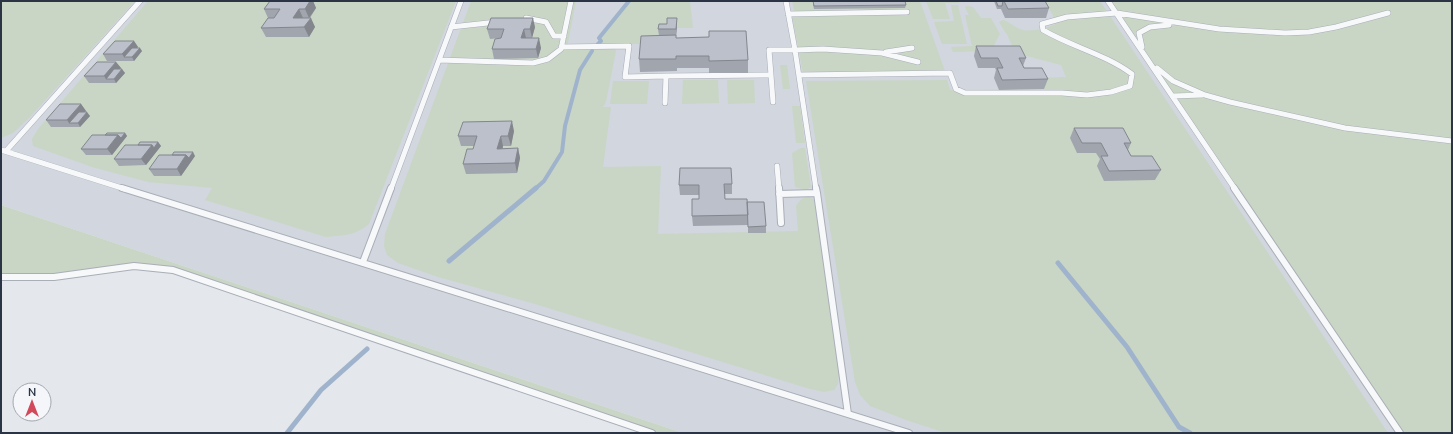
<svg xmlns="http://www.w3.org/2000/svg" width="1453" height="434" font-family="'Nunito Sans',sans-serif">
<rect width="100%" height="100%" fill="#e4e7ec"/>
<path fill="#d2d6de" d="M1,1h1451v432h-769l-682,-228z"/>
<path fill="#c9d6c5" d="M1,1h134l-104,115 -18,17 -12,5z
M148,1h308l-87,223c-15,12 -24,11 -43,13l-121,-37 7,-12 -64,-6 -56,-15 -59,-21 -1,-7 6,-10z
M471,1h105l-9,47 44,-1 4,2 1,2 -10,51 -3,5h8l-8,60 58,-1 -3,68 140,-3 -2,-25c4,-7 12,-13 18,-6l25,172 -1,12 -4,6 -10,2 -14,-3 -275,-85 -97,-27 -40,-14 -11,-8 -3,-9 1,-12z
M629,1h61l3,27h-16l-18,3 -1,8 -4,5h-56l3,-3 -2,-3z
M792,1h128l25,70 -142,2 -11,-57 3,-1z
M926,1h32l1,2h-14l5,16h-17z
M1045,1h55l288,432h-442l-40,-13 -36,-14 -10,-11 -5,-13 -49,-301 141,-1 3,10 94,-1 -5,-11 27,-1 -5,-12 -46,-12 -8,-19 -2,-2 -6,-10 4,-2c7,2 12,8 20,10 9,2 26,-2 34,-7z
M1108,1h344v432h-52z
M951,5h7l9,39h-25l-8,-22 20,-1z
M967,6l6,1 8,11h10l9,16 -9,17 -38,1 -2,-5 21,-1 -7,-31h4l-4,-8z
M780,65h7l3,24h-7z
M683,80h35l1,23 -37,1z
M727,80h27l1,23 -27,1z
M613,81h36l-2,23h-37z
M792,106h8l5,37h-9z
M801,148h4l6,39 -5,3 -11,-3 -3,-34z
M1,205l682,228h-31l-479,-163 -39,-4 -80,11h-53z"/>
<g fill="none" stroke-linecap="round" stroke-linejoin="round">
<path stroke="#9fb4cc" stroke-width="4" d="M598,44l3,-3 -2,-3 30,-37
M535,189l9,-8 18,-29 3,-26 15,-56 12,-19"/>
<path stroke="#9fb4cc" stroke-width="5" d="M449,261l87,-73
M1058,263l69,84 52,80 11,6
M287,433l34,-43 46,-41"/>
<defs>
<path id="lane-far1" d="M786,1l9,49 28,-1 59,4 36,9
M1108,1l127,188
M788,14l119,-2
M526,18l20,4 8,14h10
M451,27l46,-5
M561,47l68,-1 -4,31 41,-1
M1142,47l-3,-14 11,-6 19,-2
M886,52l26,-4
M439,60l94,3 15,-4 13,-10 10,-48
M1157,68l16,13 32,14 25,7 115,26 107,13
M771,75l-2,-25h26l21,139
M799,75l151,-2 6,16 9,4h97l25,2 24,-3 19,-6 2,-12c-27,-20 -60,-27 -89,-44l-1,-6 25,-7 50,-4 102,16 66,4 24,-1 27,-5 52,-14
M1173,96l30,-1
M665,103l1,-27 105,-1 2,27
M1,150l124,39
M6,151l134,-150
M777,166l2,23
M391,189l70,-188"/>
<path id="lane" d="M122,188l787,245
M779,188l2,35
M816,188l1,5
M1234,188l166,245
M779,194l38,-1 31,221
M363,262l28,-74
M1,277h53l80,-11 39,4 479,163"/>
</defs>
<use href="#lane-far1" stroke="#a9aeb7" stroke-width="6"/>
<use href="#lane" stroke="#a9aeb7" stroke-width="8"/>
<use href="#lane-far1" stroke="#f7f8fa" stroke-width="5"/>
<use href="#lane" stroke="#f7f8fa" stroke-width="6"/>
</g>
<path fill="#a1a5ae" d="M270,1h43l3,7 -6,10 5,9 -6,10h-43l-5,-9 7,-10 -4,-9z
M813,1l93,4 -1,3 -91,1 -1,-4z
M994,1h51l4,7 -3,10h-41l-4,-9h-4z
M667,24h10l-1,14 72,22v13h-39v-5h-32v3l-37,1 -1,-13 20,-23 -1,-7z
M535,27l-3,11 9,10 -3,10 -44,1 -2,-10 9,-11 -11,1 -3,-10z
M134,41l4,6 -1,1 5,3 -8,10h-27l-4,-7z
M976,46l50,12 -3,8 1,2 24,11 -4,10 -45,1 -5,-12 2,-8 -1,-2h-17l-4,-12z
M116,62l5,6 -1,1 5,4 -9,10h-27l-5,-7z
M81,104l5,7 -2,1 6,4 -10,11h-29l-5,-7z
M1074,128l57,15 -3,7 3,6 30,14 -6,10 -51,1 -7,-15 3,-7 -4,-6h-19l-7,-15z
M514,131l-3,15h-8v3l15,-1 2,10 -3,15 -51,1 -3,-10 10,-15 1,-3h-13l-3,-10z
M125,133l2,3 -15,19h-26l-5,-6 24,-14z
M158,142l3,4 -15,19 -27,1 -5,-7 24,-14z
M195,156l-14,20h-27l-5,-7z
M732,184v10h-8l1,5 22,3 19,24v7h-18v-8l-55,1 -1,-10 7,-17v-4h-19l-1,-10z"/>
<path fill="#83868d" d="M310,1h3l3,7 -7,10 -4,-9z
M299,9l4,9h-10z
M311,18l4,9 -6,10 -5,-10z
M533,18l2,9 -3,11 -2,-9z
M677,18v6l-1,12v-7z
M524,29l2,9h-5z
M539,38l2,10 -3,10 -2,-9z
M134,41l4,6 -9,10h-5l-2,-3z
M140,48l2,3 -8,10 -2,-4z
M116,62l5,6 -10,11h-5l-2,-3z
M122,69l3,4 -9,10 -2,-4z
M81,104l5,7 -11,12h-6l-2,-3z
M87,112l3,4 -10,11 -2,-4z
M512,121l2,10 -3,15 -3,-10z
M125,133l2,3 -15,19 -5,-6 11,-14z
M501,136l2,10 -3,13 -3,-10z
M158,142l3,4 -4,5 -3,-3z
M152,145l5,6 -11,14 -5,-6z
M518,148l2,10 -3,15 -2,-10z
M193,152l2,4 -14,20 -4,-7 9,-14z"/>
<path fill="#bbc0ca" stroke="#83868d" d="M270,1h40l-5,8h-6l-6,9h18l-7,9 -43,1 7,-10h6l6,-9h-16z
M813,1h92l1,4 -92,1z
M996,1h7l-1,5h-4z
M1004,1h41l4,7 -41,1z
M491,18h42l-3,11h-6l-3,9h18l-3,11h-44l3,-10 6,-1 3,-9h-17z
M667,18h10l-1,11h-18l1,-5h8z
M709,31h37l2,29 -39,1v-5h-33v3h-37l2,-23 35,-1v3l33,-1z
M115,41h19l-12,13h-19z
M976,46h44l6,12h-7l5,10h18l6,11 -46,1 -5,-12h6l-5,-10h-17z
M132,48h8l-8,9h-8z
M97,62h19l-12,14h-20z
M114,69h8l-8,10h-8z
M60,104h21l-14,16h-21z
M79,112h8l-9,11h-9z
M512,121l-4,15h-7l-4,13 21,-1 -3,15 -52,1 4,-15h6l4,-13h-19l5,-14z
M1074,128h49l8,15h-7l7,13h21l9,14 -52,1 -8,-15h7l-7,-13h-19z
M107,133h18l-4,5 -3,-3h-13z
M92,135h26l-11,14h-26z
M140,142h18l-4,6 -2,-3h-14z
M125,145h27l-11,14h-27z
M174,152h19l-4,6 -3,-3h-14z
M159,155h27l-9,14h-28z
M680,168h51l1,16h-8l1,15h22l1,16 -56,1v-17h7v-14h-20z
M747,202h17l2,24 -18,1z"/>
<rect width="1453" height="434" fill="none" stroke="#2b3445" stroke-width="4"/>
<g transform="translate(32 402)"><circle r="19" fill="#f4f6f9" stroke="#a4a8b1"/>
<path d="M0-3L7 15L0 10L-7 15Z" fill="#d1495b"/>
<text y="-6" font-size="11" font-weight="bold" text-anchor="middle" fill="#2b3445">N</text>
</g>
</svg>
